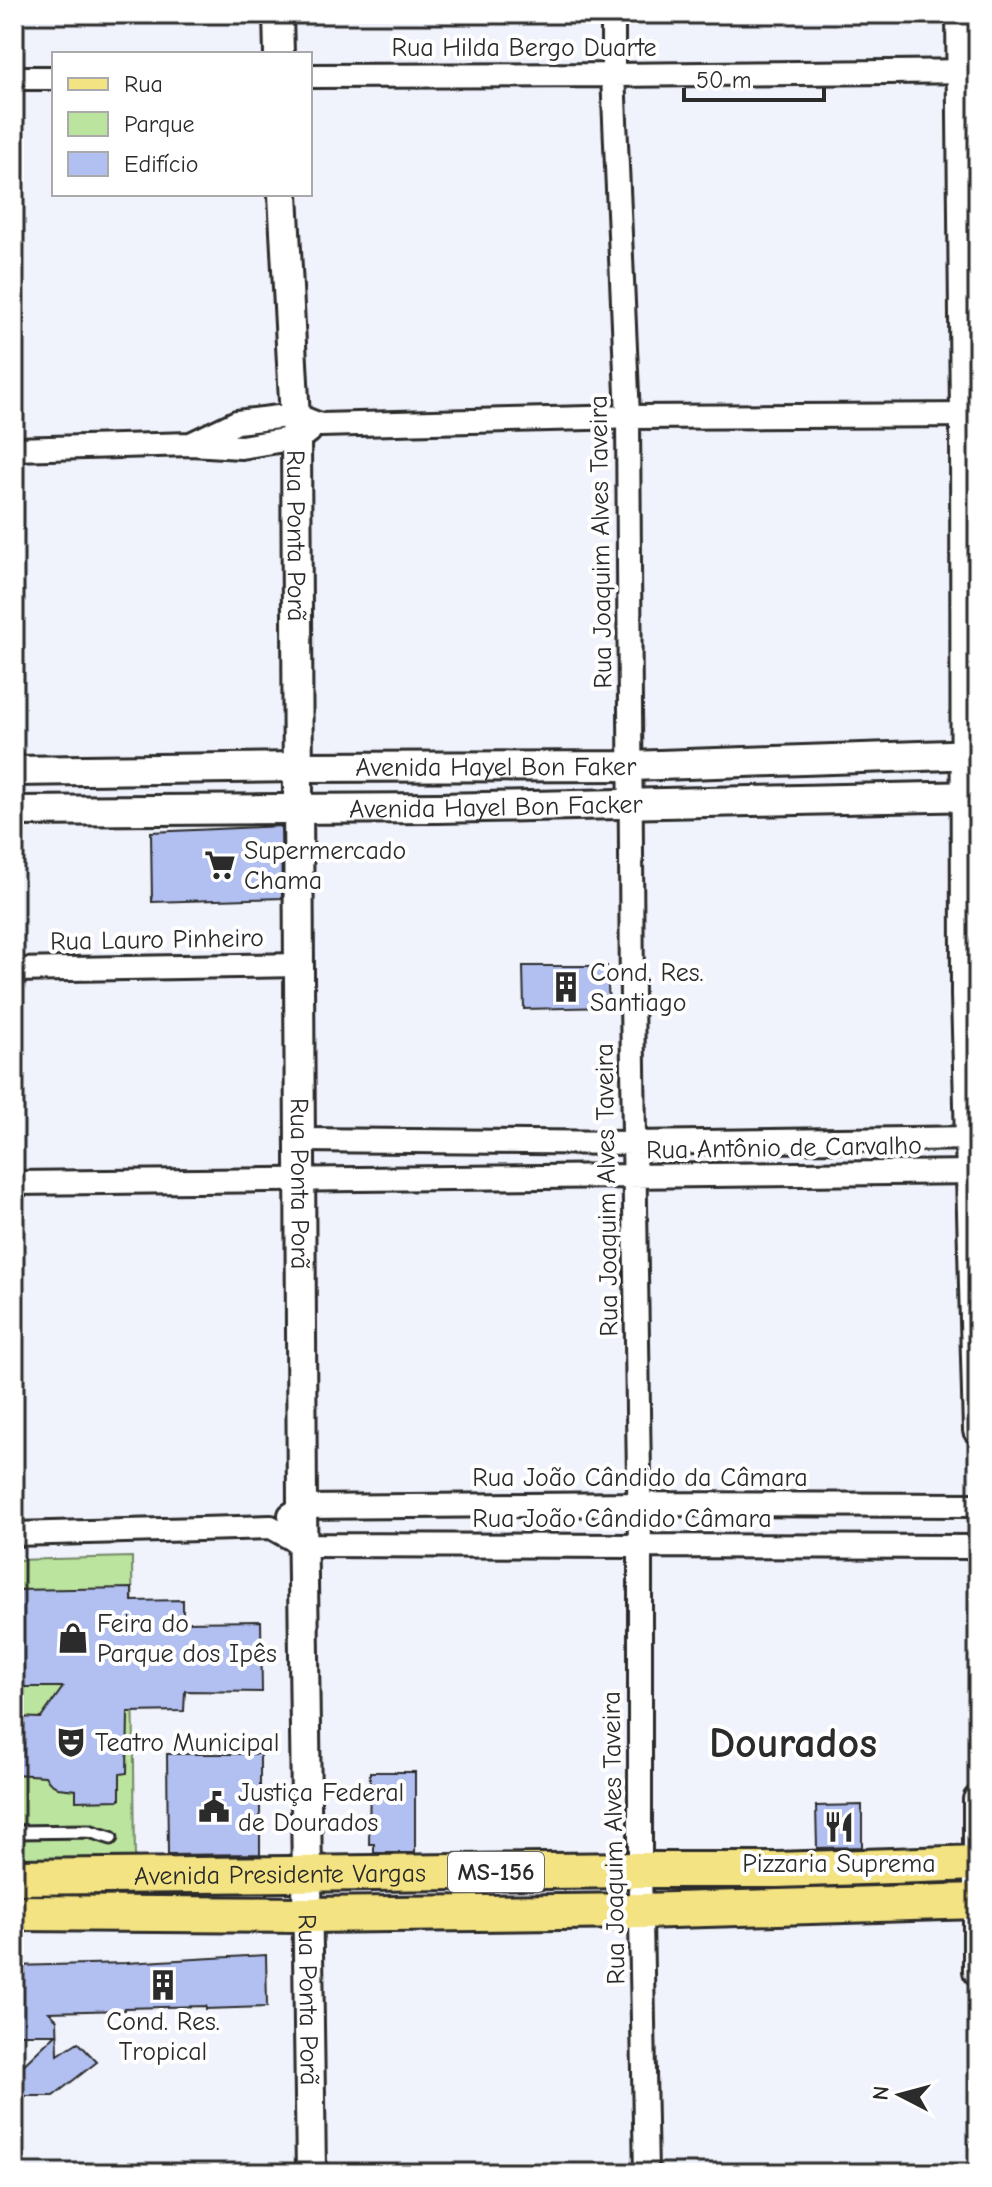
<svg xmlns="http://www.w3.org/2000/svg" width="992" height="2187" viewBox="0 0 992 2187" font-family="'Comic Neue',sans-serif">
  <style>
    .green { fill: #bbe49f; stroke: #738865; stroke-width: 2 }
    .building { fill: #b2c0f1; stroke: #2b2b2b; stroke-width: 2 }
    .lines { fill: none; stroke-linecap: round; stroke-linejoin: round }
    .service-casing { stroke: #2b2b2b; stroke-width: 17 }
    .minor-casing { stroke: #2b2b2b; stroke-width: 28 }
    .tertiary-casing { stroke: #2b2b2b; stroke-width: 34 }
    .primary-casing { stroke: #2b2b2b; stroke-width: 40 }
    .service { stroke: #fff; stroke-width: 11 }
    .minor { stroke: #fff; stroke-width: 22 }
    .tertiary { stroke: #fff; stroke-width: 28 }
    .primary { stroke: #f4e382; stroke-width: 34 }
    .labels { text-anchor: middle; stroke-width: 8; stroke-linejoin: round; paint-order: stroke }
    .shield { fill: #fff; stroke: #6b6b6b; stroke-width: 2 }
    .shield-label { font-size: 24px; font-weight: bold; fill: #2b2b2b }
    .street-label { font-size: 26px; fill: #2b2b2b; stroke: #fff }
    .poi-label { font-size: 26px; fill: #2b2b2b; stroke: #fff; text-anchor: start }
    .town-label { font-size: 42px; font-weight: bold; fill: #2b2b2b; stroke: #fff }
  </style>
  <rect width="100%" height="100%" fill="#f0f2fc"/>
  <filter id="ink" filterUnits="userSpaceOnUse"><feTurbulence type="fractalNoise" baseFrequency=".0125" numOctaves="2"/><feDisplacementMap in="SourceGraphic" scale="16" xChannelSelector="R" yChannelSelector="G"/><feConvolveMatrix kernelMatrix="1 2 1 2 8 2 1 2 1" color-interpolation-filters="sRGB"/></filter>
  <g filter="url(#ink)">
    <!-- green -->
    <path class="green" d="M132 1557 135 1865 14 1867V1560Z"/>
    <!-- building -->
    <path class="building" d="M281 826 282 898 152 902 151 832Z
      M523 966H607L609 1007 524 1009Z
      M132 1588V1601L183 1600V1622L261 1621 262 1692 185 1691 184 1711 128 1712 127 1773 120 1774V1800L76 1801V1790L58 1788 49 1782 45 1776 14 1774V1717L41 1718 63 1687H14V1590Z
      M167 1754H260V1854L168 1855Z
      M370 1772H415V1853H374V1844H369Z
      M862 1805V1847L817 1848 816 1806Z
      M266 1955 267 2007 206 2009V2006L124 2008V2010L49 2012 57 2020 58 2055 78 2042 97 2062 53 2096H24L14 2084V2074L56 2034H14V1966L126 1963Z"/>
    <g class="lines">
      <defs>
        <path id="service" d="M14 1832 89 1831 111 1838"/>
        <path id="minor" d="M613 14V75L628 417 632 998 640 1547V1870L646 2173
          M310 76 613 75 978 71
          M14 78H54
          M191 444 237 422 295 415 320 425 628 417 978 415
          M14 449 191 444 241 447 296 438 309 432
          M14 970 300 965
          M301 1140 634 1143 978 1138
          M14 1183 978 1172
          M290 1515 302 1507 639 1504 978 1505
          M14 1534 271 1527 303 1545 978 1547"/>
        <g id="tertiary">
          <path d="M278 14 279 54"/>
          <path d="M961 14 965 415 966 995 978 1430"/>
          <path id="s1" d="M283 194 296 438 302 1507 311 2173"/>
          <path id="s2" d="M14 771 298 767 631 766 978 754"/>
          <path id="s3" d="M14 811 438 808 978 796"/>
          <path d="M978 1800V1971"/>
        </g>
        <g id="primary">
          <path id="s4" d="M14 1877 640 1870H777L978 1863"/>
          <path d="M14 1913 307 1915 641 1911 978 1901"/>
        </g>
      </defs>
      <!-- service casing -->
      <use href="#service" class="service-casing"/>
      <!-- minor casing -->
      <use href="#minor" class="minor-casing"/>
      <!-- tertiary casing -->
      <use href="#tertiary" class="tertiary-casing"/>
      <!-- primary casing -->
      <use href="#primary" class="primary-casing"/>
      <!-- service -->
      <use href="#service" class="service"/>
      <!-- minor -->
      <use href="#minor" class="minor"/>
      <!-- tertiary -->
      <use href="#tertiary" class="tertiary"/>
      <!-- primary -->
      <use href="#primary" class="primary"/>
    </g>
  </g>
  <!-- icons -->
  <defs>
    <symbol id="supermarket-bare" viewBox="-9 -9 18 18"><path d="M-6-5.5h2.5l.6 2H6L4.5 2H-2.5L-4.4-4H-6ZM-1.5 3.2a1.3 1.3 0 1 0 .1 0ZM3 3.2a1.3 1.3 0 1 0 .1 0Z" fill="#2b2b2b" stroke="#fff" stroke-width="2.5" paint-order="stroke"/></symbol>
    <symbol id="building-bare" viewBox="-9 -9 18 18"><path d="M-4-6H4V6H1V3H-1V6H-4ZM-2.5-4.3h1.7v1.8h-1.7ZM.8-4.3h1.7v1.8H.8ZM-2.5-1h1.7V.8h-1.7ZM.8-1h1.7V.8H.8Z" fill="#2b2b2b" stroke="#fff" stroke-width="2.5" paint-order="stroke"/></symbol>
    <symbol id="shop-bare" viewBox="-9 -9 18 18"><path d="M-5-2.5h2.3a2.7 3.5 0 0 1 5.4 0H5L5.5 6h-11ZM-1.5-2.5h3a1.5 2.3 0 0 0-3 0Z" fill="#2b2b2b" stroke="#fff" stroke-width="2.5" paint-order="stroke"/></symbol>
    <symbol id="theatre-bare" viewBox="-9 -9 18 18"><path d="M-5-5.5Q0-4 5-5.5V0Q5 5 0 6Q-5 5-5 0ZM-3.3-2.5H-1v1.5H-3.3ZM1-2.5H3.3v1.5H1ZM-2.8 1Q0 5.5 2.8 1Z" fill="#2b2b2b" stroke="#fff" stroke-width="2.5" paint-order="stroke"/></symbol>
    <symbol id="civic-bare" viewBox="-9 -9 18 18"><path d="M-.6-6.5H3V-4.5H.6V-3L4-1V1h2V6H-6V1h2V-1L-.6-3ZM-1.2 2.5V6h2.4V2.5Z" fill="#2b2b2b" stroke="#fff" stroke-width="2.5" paint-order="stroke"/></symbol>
    <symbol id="restaurant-bare" viewBox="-9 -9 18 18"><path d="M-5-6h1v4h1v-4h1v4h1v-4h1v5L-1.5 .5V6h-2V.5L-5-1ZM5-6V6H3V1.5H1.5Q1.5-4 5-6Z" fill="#2b2b2b" stroke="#fff" stroke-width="2.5" paint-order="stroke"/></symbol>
  </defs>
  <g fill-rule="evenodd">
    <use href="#supermarket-bare" x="198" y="843" width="44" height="44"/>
    <use href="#building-bare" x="544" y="965" width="44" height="44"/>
    <use href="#shop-bare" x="51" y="1616" width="44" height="44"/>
    <use href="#theatre-bare" x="49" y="1720" width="44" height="44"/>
    <use href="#civic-bare" x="192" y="1785" width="44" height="44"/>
    <use href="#restaurant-bare" x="817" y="1805" width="44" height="44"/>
    <use href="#building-bare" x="141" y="1963" width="44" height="44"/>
  </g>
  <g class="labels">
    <!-- shield labels -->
    <rect class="shield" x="448" y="1852" width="96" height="40" rx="6"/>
    <g class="shield-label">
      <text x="496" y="1880">MS-156</text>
    </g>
    <!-- street labels -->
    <g class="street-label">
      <text x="524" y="56">Rua Hilda Bergo Duarte</text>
      <text dy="9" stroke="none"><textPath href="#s1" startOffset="342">Rua Ponta Porã</textPath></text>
      <text transform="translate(600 542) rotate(-91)" y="9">Rua Joaquim Alves Taveira</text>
      <text dy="9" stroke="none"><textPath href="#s2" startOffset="482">Avenida Hayel Bon Faker</textPath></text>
      <text dy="9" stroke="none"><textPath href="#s3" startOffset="482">Avenida Hayel Bon Facker</textPath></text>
      <text transform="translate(157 939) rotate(-1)" y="9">Rua Lauro Pinheiro</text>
      <text transform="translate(784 1147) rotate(-1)" y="9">Rua Antônio de Carvalho</text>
      <text dy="9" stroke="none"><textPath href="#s1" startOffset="990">Rua Ponta Porã</textPath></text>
      <text transform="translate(606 1190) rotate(-91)" y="9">Rua Joaquim Alves Taveira</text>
      <text x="640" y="1486">Rua João Cândido da Câmara</text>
      <text x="622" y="1527">Rua João Cândido Câmara</text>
      <text transform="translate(613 1838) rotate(-91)" y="9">Rua Joaquim Alves Taveira</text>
      <text dy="9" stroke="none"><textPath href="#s4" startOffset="266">Avenida Presidente Vargas</textPath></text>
      <text dy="9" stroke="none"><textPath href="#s1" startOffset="1806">Rua Ponta Porã</textPath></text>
    </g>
    <!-- poi labels -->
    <g class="poi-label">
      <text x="244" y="859">Supermercado<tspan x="244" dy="30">Chama</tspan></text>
      <text x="590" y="981">Cond. Res.<tspan x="590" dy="30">Santiago</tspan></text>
      <text x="97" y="1632">Feira do<tspan x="97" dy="30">Parque dos Ipês</tspan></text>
      <text x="95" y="1751">Teatro Municipal</text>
      <text x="238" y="1801">Justiça Federal<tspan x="238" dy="30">de Dourados</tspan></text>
      <text x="839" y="1872" text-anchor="middle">Pizzaria Suprema</text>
      <text x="163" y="2030" text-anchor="middle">Cond. Res.<tspan x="163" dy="30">Tropical</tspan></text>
    </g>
    <!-- town labels -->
    <g class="town-label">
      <text x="793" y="1757">Dourados</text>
    </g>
  </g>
  <!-- margin -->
  <rect width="992" height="2187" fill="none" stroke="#fff" stroke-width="48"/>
  <rect x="24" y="24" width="944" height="2139" fill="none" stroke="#2b2b2b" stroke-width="3" filter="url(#ink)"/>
  <!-- legend -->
  <rect x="52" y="52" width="260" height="144" fill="#ffffff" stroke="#aaaaaa" stroke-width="2"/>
  <rect x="68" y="78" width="40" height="12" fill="#f4e382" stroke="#aaaaaa" stroke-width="2"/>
  <text x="124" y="92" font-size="24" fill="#2b2b2b">Rua</text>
  <rect x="68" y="112" width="40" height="24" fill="#bbe49f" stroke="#aaaaaa" stroke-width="2"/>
  <text x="124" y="132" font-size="24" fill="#2b2b2b">Parque</text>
  <rect x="68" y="152" width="40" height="24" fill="#b2c0f1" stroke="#aaaaaa" stroke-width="2"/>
  <text x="124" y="172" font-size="24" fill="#2b2b2b">Edifício</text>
  <!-- north arrow -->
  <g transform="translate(900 2095) rotate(276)" stroke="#ffffff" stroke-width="6" paint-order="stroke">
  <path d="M0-6L14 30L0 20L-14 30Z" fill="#2b2b2b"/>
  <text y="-12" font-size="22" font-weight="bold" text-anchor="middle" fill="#2b2b2b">N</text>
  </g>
  <!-- scale -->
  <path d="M684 88v12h140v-12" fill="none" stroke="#2b2b2b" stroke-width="4"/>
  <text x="696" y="88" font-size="24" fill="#2b2b2b" stroke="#ffffff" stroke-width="6" paint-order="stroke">50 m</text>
</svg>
